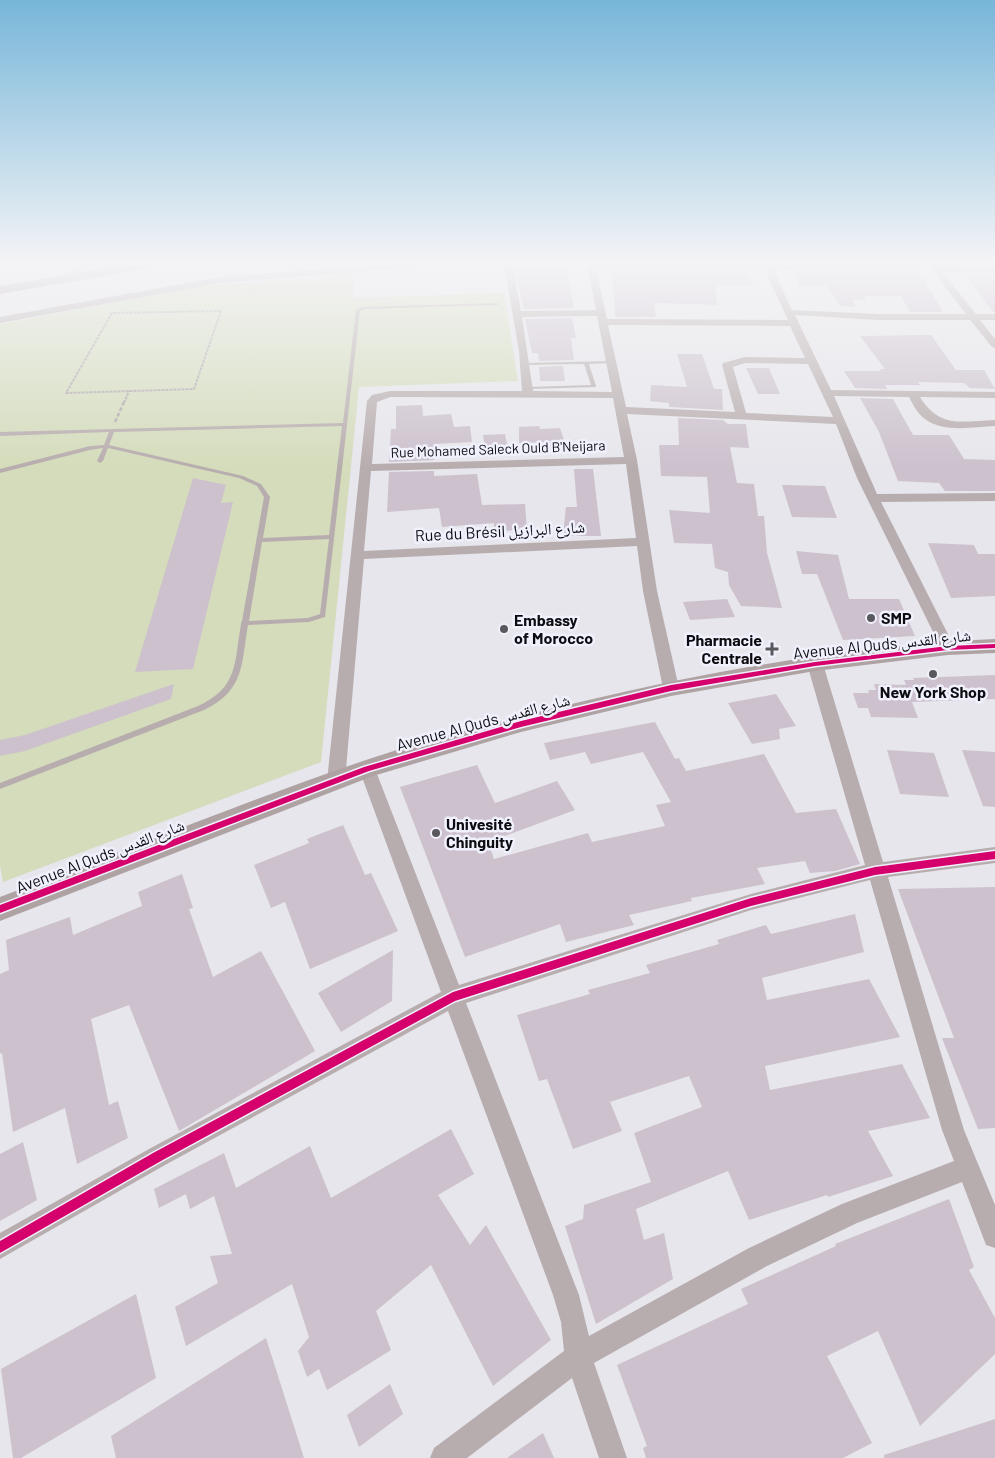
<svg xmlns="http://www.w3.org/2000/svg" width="995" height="1458" viewBox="0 0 995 1458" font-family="Barlow,'Noto Naskh Arabic',sans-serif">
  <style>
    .green { fill: #d4dcbb }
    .building { fill: #ccc1cd }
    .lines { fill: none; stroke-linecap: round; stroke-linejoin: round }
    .path-far1 { stroke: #afa9ab; stroke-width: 2; stroke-dasharray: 3 1; stroke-linecap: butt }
    .path { stroke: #afa9ab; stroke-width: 2.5; stroke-dasharray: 4 2; stroke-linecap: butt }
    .lane { fill: #b8adae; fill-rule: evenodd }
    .street { fill: #b8adae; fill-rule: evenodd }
    .secondary { fill: #afa2a3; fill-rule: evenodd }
    .cycleway-casing { stroke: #f0f1fc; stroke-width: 3 }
    .cycleway { fill: #d6006c; fill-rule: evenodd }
    .poi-dot { fill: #58585d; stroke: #f0f1fc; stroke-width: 2 }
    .labels { text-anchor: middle; stroke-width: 5; stroke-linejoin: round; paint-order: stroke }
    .far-street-label { font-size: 14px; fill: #0c0c10; stroke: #f0f1fc }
    .street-label { font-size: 16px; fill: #0c0c10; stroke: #f0f1fc }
    .poi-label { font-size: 16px; font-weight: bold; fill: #0c0c10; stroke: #f0f1fc; text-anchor: start }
  </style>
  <rect width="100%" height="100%" fill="#e6e6ec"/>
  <!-- green -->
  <path class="green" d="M354 274 353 298 504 293 518 381 359 387 321 762 3 882 0 866V324L202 286Z"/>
  <!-- building -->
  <path class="building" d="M514 264H565L574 308 524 309Z
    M612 271H748L754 285H716L717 305 654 303 656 317H615Z
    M793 271H918L943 312H910L901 296H864L866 300H852L856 307 840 306 827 286H799Z
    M965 274 995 275V312H993Z
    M572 318 576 338H571L574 360 539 361 538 353H532L525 319Z
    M931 335 956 370H984L995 389 970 388 964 383 918 382 920 385H885L887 389 855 388 844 371H881L880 369H885L860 336Z
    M677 354H702L714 389H722L723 410 669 407V403L650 401 651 385 687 387Z
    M563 366 565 381H540L539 367Z
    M746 368H769L780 394H758Z
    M860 398 893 399 913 435H949L964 459 995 460V491H945L939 483 898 481 879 432Z
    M422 405 423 416 451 414 454 427 470 426 472 442 434 444V460L389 462 391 429H396V406Z
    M678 418 723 420 728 424H746L749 448 730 447 737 483 754 484 758 516H764L767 553 782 608 741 606 729 585 728 572 715 568 712 544 674 543 669 510 710 513 707 477 661 476 659 445H679Z
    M539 426 540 429 560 428 567 449 550 450 548 442 519 443V427Z
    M505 434 508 449 485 450 483 435Z
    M574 469H593L601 536H563L566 507H577Z
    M434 471V476L477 474 482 505 525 504 527 530 494 531V523L442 527 439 508 387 512 389 472Z
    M193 478 226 485 221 503 233 502 193 669 135 672Z
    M782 485 825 486 837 518 792 517Z
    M928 543 974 545 978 554H995V596L951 598Z
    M796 551 838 555 849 599H899L915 636 843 640 817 574H802Z
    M727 599 735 617 690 620 683 602Z
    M995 675V699L912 702 918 718 871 717 868 708H858L853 693H869L868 690H876L874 684 906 685 904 680H914L913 678Z
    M174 684 171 699 25 751 0 756V740L25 735Z
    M776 694 796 726 779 729 780 739 752 744 728 703Z
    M655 722 675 759 679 758 686 771 764 754 796 813 836 809 860 864 835 871 810 873 805 861 757 868 765 884 691 898 692 901 629 915 634 925 566 942 560 924 465 957 400 787 477 765 495 803 557 781 575 810 488 842 494 859 588 833 592 842 665 826 656 805 671 802 643 752 591 764 585 752 550 760 544 743Z
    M887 750 934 753 949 797 900 794Z
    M962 750 995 752V807L983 806Z
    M343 825 365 875 371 873 398 931 310 969 285 902 271 908 254 865 309 843 307 839Z
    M182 874 193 908 189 909 213 977 261 951 315 1051 179 1131 129 1005 91 1019 109 1105 118 1101 128 1138 77 1164 65 1108 13 1132 2 1053 0 1054V974L9 970 6 940 70 917 73 935 142 906 138 892Z
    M995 887V1128L978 1129 942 1038H954L898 889Z
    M855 914 864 952 762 978 767 1000 869 979 900 1037 765 1066 770 1090 902 1064 930 1118 868 1131 893 1176 828 1197 827 1195 749 1220 728 1171 636 1209 644 1240 664 1233 673 1279 596 1324 565 1226 583 1219 584 1205 651 1182 634 1133 702 1107 689 1076 610 1102 622 1131 573 1149 547 1079 539 1081 517 1015 590 994 588 990 650 973 646 965 719 944 717 940 766 925 771 934Z
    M393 950 392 1001 341 1032 318 993Z
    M451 1129 474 1174 438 1195 470 1245 486 1225 551 1340 493 1386 431 1265 376 1311 391 1350 327 1390 319 1369 307 1377 298 1351 309 1337 292 1284 186 1346 175 1307 218 1283 210 1256 232 1254 214 1196 190 1209 186 1194 159 1208 154 1189 224 1153 236 1188 310 1146 331 1198Z
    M23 1142 37 1200 0 1221V1154Z
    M949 1199 974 1267 969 1270 995 1318V1354L920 1426 878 1331 827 1356 872 1443 843 1458H646L643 1448 647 1446 617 1365 748 1304 741 1289 836 1246 835 1244Z
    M136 1294 156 1378 21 1458H13L1 1369Z
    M266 1338 304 1458H116L111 1436Z
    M390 1384 403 1414 359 1447 347 1415Z
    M995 1419V1458H884V1455Z
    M543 1433 554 1458H507Z"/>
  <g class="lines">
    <!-- path-far1 -->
    <path class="path-far1" d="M221 311 194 389 66 393 112 313Z
      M124 403 129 391"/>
    <!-- path -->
    <path class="path" d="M115 422 124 402"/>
    <!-- lane -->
    <path class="lane" d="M83 264H87L67 279H65V277Z
      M497 303 499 304 498 305 364 309 360 311 325 617 309 622 248 625C241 665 245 690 204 710L0 789V783L198 706C239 687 234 663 241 624V623L242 621 264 497 257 486 239 478 108 448 103 461 100 463 97 461 103 448 90 450 0 473V469L90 446 104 445 109 432 0 436V432L343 423 356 309 363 307ZM342 426 329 535 263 538 270 497 261 484 243 476 109 445 114 432ZM329 539 320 614 308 618 249 621 262 542Z
      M611 361H613V363L589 364 596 386V387L527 389 525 388 527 387 591 385 584 364 525 365H523V363Z"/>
    <!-- street -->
    <path class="street" d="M387 264H421L417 267 220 283 0 323V317L220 277Z
      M504 264H512L521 311 596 310 587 264H864L837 270 773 269 792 310 877 314H966L927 264H935L937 266 995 267V273L942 272 976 314H995V320H980L995 339V348L992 347 970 320H877L795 315 831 390 995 392V398L920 397C940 429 961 421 995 420V426C974 427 943 433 925 419 918 414 913 405 909 397L834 396 877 494 995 493V501L881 502 955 648 953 652H943L941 648 857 478 836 424 627 414 637 460 657 591 679 688 677 692H665L663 688 643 591 637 546 364 559 345 781 342 786 336 788 330 786 327 781 367 401 372 395 390 391H522L519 351ZM596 269H764L788 320 607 319ZM597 316 612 392 533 391 522 317ZM608 325 790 326 805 358 745 357 723 363 722 365 735 412 626 407ZM745 363 808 364 833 417 746 413 733 367ZM390 397 613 398 624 457 372 464 377 402ZM626 464 636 538 364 551 371 471Z
      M815 659 820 660 823 664 883 862 995 847V863L888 877 964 1130 995 1205V1248L986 1245 962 1182 857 1223 767 1266 594 1363 627 1458H599L572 1378 467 1458H430L434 1448 564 1351 561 1322 553 1295 448 1011 165 1165 0 1259V1233L149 1149 441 992 359 769 361 764 367 762 373 764 375 769 459 985 751 894 865 865 807 664 810 660ZM870 880 942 1130 954 1161 842 1204 749 1248 589 1336 579 1295 466 1003 751 910Z"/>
    <!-- secondary -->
    <path class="secondary" d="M130 264H156L150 268 0 294V286Z
      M995 639V653L948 655 815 671 671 696 521 732 373 776 0 921V897C120 852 239 804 360 762 431 738 506 719 580 702 716 670 855 645 995 639Z"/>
    <defs>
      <path id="cycleway" d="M995 644V648L948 650 815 666 671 691 521 727 369 771 0 913V905L364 767 521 721 671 685 815 662 948 646Z
        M995 851V859L875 875 751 906 455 1001 161 1161 0 1253V1241L153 1153 453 992 751 898 875 867Z"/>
    </defs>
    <!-- cycleway casing -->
    <use href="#cycleway" class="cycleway-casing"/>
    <!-- cycleway -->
    <use href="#cycleway" class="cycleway"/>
  </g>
  <!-- sky -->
  <linearGradient id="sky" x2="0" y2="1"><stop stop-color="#77b6d9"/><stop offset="0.56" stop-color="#f4f4f6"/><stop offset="1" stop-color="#f4f4f6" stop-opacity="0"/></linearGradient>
  <rect width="995" height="468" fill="url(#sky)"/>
  <!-- markers -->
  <g class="poi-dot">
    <circle cx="871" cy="618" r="5"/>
    <circle cx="504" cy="629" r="5"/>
    <path d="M769.5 641.5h5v5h5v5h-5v5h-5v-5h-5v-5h5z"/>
    <circle cx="933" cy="674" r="5"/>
    <circle cx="436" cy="833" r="5"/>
  </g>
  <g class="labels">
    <!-- far-street labels -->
    <g class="far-street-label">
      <text transform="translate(498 449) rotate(-2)" y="5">Rue Mohamed Saleck Ould B'Neijara</text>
    </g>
    <!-- street labels -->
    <g class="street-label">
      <text transform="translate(500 531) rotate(-3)" y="6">Rue du Brésil شارع البرازيل</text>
      <text transform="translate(882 644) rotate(-6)" y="6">Avenue Al Quds شارع القدس</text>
      <text transform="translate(483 722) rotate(-15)" y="6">Avenue Al Quds شارع القدس</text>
      <text transform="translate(100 856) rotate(-21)" y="6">Avenue Al Quds شارع القدس</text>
    </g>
    <!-- poi labels -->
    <g class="poi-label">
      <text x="881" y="624">SMP</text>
      <text x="514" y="626">Embassy<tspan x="514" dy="18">of Morocco</tspan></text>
      <text x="762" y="646" text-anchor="end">Pharmacie<tspan x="762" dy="18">Centrale</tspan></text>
      <text x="933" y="698" text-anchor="middle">New York Shop</text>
      <text x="446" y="830">Univesité<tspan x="446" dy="18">Chinguity</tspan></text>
    </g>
  </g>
</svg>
